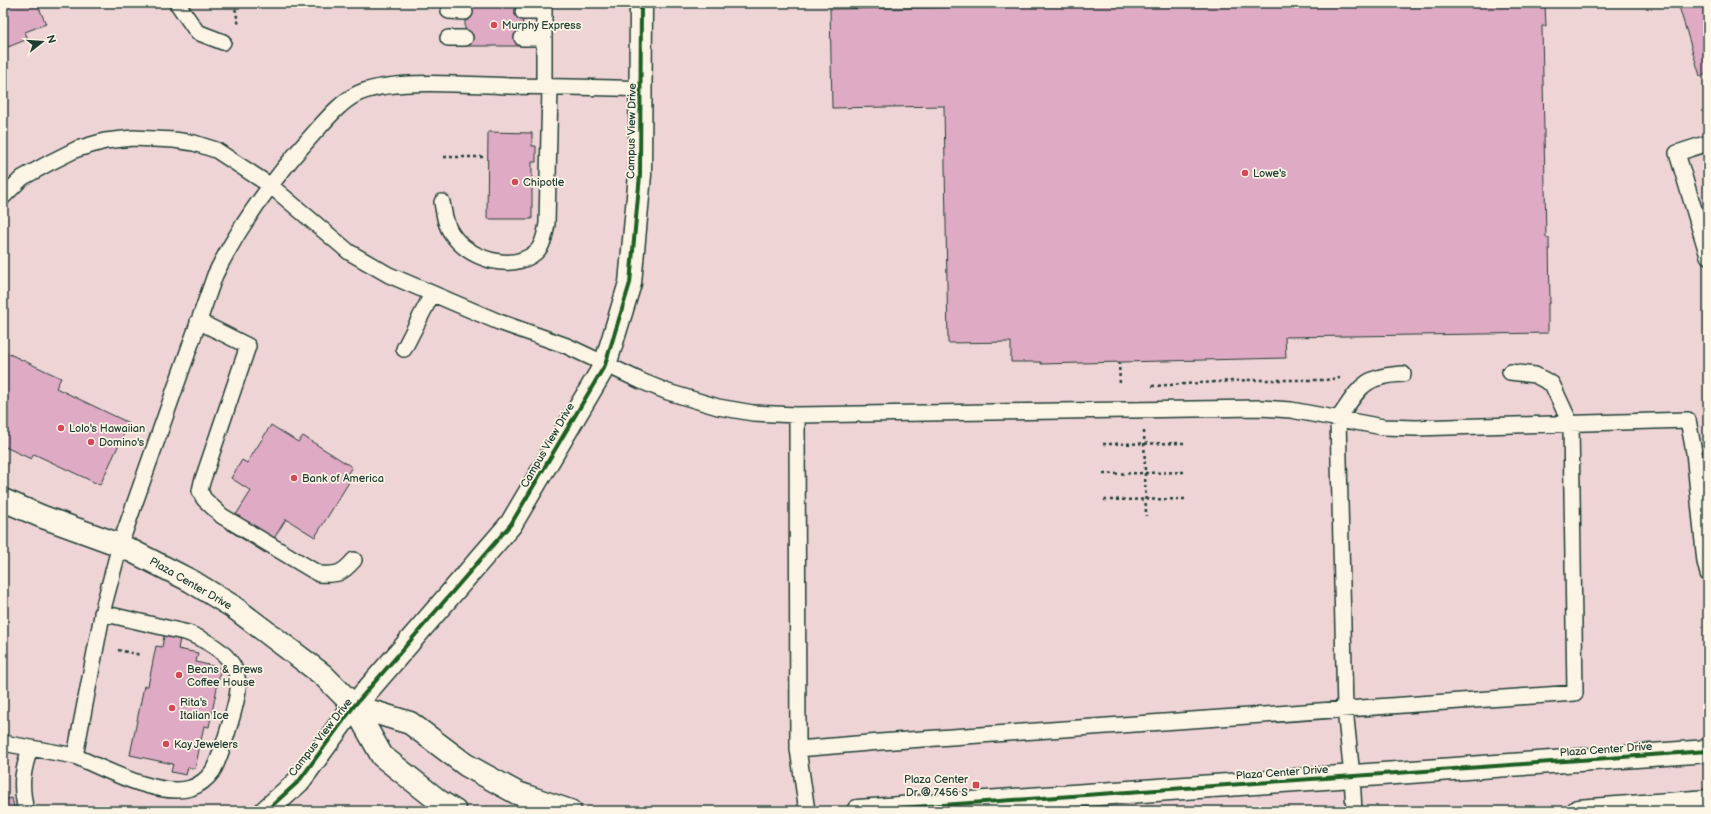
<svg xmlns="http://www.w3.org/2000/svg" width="1711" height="814" viewBox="0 0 1711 814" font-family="'Balsamiq Sans',sans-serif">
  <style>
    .built { fill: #efd4d6 }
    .building { fill: #dfaac3; stroke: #1f3d34 }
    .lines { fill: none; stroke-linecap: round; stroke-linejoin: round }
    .lane-casing { stroke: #1f3d34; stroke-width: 18 }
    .street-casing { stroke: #1f3d34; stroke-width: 25 }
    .secondary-casing { stroke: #1f3d34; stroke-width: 25 }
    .path { stroke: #1f3d34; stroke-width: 2.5; stroke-dasharray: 3 3; stroke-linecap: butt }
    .lane { stroke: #fcf5e5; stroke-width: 15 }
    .street { stroke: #fcf5e5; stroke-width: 22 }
    .secondary { stroke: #fcf5e5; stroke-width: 22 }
    .cycleway-casing { stroke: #fcf5e5; stroke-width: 6 }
    .cycleway { stroke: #1b5e20; stroke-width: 4 }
    .poi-dot { fill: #d1495b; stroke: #fcf5e5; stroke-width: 1.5 }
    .labels { text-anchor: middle; stroke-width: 3.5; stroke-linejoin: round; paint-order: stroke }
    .poi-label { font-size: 11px; fill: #1f3d34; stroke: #fcf5e5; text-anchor: start }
    .street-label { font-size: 11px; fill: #1f3d34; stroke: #fcf5e5 }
  </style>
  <rect width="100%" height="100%" fill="#f6e6de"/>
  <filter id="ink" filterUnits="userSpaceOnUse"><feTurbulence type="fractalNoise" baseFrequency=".025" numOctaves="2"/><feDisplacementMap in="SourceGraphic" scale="8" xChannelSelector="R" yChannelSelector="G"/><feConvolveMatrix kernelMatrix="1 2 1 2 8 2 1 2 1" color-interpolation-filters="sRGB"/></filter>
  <g filter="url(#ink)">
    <!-- built -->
    <path class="built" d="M3 3H1708V811H3Z"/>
    <!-- building -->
    <path class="building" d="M3 3H37L46 24 25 32 28 39 3 49Z
      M465 3H523L522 46H465Z
      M992 3H1545L1546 26H1542L1546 238H1549L1550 303H1548V333L1285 337 1286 358 1041 364V362H1011V342L948 343 944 106 832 108 830 9 992 7Z
      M1678 3H1708V74L1700 76Z
      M488 132 532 133V146H536V162H532V219H487Z
      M3 351 61 378 56 388 129 423 100 485 34 454 31 459 3 446Z
      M271 425 298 442 303 436 352 467 346 476 351 479 315 537 286 519 265 553 227 529 251 491 231 478 242 460 247 463Z
      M164 636 180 639 178 649 198 653 196 662 221 668 209 727 204 726 195 769 188 767 186 775 171 772 173 764 130 755 144 686H148L156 646 162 647Z
      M12 798 15 811H3V800Z"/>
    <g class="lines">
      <defs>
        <path id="lane" d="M177 3 197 32 223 42
          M449 11 465 12
          M523 12H544
          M448 38H465
          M522 38H544
          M544 87V3
          M1708 143 1677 153 1708 256
          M3 197 22 178 49 163 77 149 105 141 133 138 174 140 194 143 216 150 271 186 349 252 389 275 499 322 567 346 641 381 668 392 718 407 753 413 797 415 1260 408 1291 410 1383 427 1416 428 1688 420 1694 452 1705 562 1708 574
          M442 202C444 213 445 225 452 234 468 259 512 273 536 252 544 245 545 233 547 224L550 87
          M198 321 248 346 202 482 200 491 204 499 222 516 319 574C337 575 342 574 354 560
          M404 349 432 294
          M797 415 798 749 807 811
          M3 743 75 756 104 605 120 545 215 275C240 224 276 175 315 132 327 119 339 104 355 95 387 77 472 85 510 86 554 87 597 87 640 89
          M798 749 880 742 1575 693 1571 425 1552 384 1535 375 1510 372
          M75 756C104 769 160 798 191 788 199 785 207 779 212 772 220 760 238 701 238 688 238 682 237 675 235 670 228 652 205 640 188 633L102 613
          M26 811C20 784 22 774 30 748
          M1354 811 1352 776 1345 709 1338 419C1360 388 1362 376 1403 374"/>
        <path id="street" d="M3 500 43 517 120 545 191 581 232 606 323 675 354 706"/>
        <path id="secondary" d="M354 706 410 723 466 765 517 793 570 811
          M354 706 382 756 439 801 455 811
          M266 811 299 781 354 706 511 524 605 365 630 283 640 175 641 3
          M858 811 1708 751
          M1578 811 1708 801"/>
      </defs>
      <!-- lane casing -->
      <use href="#lane" class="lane-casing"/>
      <!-- street casing -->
      <use href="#street" class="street-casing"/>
      <!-- secondary casing -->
      <use href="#secondary" class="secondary-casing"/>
      <!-- path -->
      <path class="path" d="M234 3 239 26
        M444 157H484
        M1119 362 1120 386
        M1152 386 1249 380H1325L1340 378
        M1144 431 1146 516
        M1103 444 1186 443
        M1103 474 1186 472
        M1104 500 1187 499
        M118 650 141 655"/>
      <!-- lane -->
      <use href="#lane" class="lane"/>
      <!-- street -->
      <use href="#street" class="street"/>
      <!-- secondary -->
      <use href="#secondary" class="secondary"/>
      <defs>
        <path id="cycleway" d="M266 811 299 781 354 706 511 524 605 365 630 283 640 175 641 3
          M858 811 1708 751"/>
      </defs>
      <!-- cycleway casing -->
      <use href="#cycleway" class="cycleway-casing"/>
      <!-- cycleway -->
      <use href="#cycleway" class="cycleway"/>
    </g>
  </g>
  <!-- markers -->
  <g class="poi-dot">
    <circle cx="494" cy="25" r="4"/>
    <circle cx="1245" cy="173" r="4"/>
    <circle cx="515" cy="182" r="4"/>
    <circle cx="61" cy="428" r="4"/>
    <circle cx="91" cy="442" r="4"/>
    <circle cx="294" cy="478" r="4"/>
    <circle cx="179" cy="675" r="4"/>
    <circle cx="172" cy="708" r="4"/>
    <circle cx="166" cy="744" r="4"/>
    <rect x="972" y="781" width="8" height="8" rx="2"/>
  </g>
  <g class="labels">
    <!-- poi labels -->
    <g class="poi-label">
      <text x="502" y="29">Murphy Express</text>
      <text x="1253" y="177">Lowe's</text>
      <text x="523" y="186">Chipotle</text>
      <text x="69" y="432">Lolo's Hawaiian</text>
      <text x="99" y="446">Domino's</text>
      <text x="302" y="482">Bank of America</text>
      <text x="187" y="673">Beans &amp; Brews<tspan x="187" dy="13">Coffee House</tspan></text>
      <text x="180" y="706">Rita's<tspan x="180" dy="13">Italian Ice</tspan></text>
      <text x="174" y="748">Kay Jewelers</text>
      <text x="968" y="783" text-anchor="end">Plaza Center<tspan x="968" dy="13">Dr @ 7456 S</tspan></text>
    </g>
    <!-- street labels -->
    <g class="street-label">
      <text transform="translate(631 131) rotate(-89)" y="4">Campus View Drive</text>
      <text transform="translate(547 445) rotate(-60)" y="4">Campus View Drive</text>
      <text transform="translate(191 583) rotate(30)" y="4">Plaza Center Drive</text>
      <text transform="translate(320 737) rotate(-52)" y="4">Campus View Drive</text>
      <text transform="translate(1606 749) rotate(-4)" y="4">Plaza Center Drive</text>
      <text transform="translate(1282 772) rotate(-4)" y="4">Plaza Center Drive</text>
    </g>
  </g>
  <!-- margin -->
  <rect width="1711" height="814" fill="none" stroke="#fcf5e5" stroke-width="16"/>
  <rect x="8" y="8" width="1695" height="798" fill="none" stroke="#1f3d34" stroke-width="1.5" filter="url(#ink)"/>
  <!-- north arrow -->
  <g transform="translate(42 42) rotate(73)" stroke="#fcf5e5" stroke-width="3" paint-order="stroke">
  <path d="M0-3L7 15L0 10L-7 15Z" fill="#1f3d34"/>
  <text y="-6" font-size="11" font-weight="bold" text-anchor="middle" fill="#1f3d34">N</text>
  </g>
</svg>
